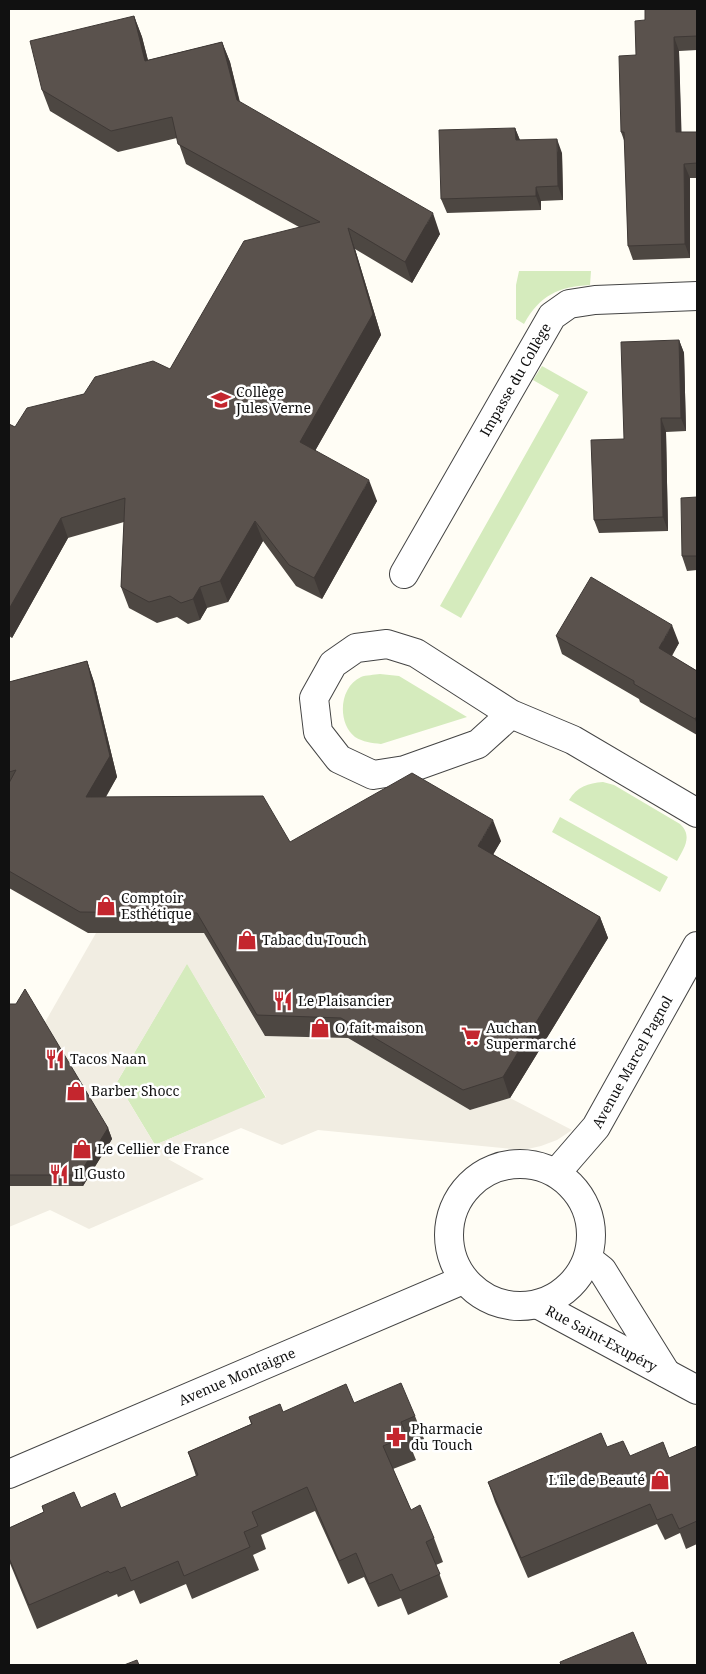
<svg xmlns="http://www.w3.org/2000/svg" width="706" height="1674" viewBox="0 0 706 1674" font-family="'Noto Serif',serif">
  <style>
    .green { fill: #d5ebbd }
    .plaza { fill: #f1ede2; fill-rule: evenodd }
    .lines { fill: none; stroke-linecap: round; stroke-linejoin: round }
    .minor-casing { stroke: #444; stroke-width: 30 }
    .minor { stroke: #fff; stroke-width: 28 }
    .wall { fill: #4d4742 }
    .shaded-wall { fill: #3f3936 }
    .building { fill: #5a524d; stroke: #3f3936 }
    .labels { text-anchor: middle; stroke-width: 5; stroke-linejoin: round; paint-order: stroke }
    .street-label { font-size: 14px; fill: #111; stroke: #fff }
    .poi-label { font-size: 14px; fill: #111; stroke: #fff; text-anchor: start }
  </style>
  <rect width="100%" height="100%" fill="#fffdf5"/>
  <!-- green -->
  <path class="green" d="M519 271H591L590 285C558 287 540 295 524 324L516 319V285Z
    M542 366 588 392 461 618 440 606 559 395 533 380Z
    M380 674 399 676 467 717 381 744C372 743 363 742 355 737 337 723 339 687 361 677 366 675 374 675 380 674Z
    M603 782 614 785 680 824C693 836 684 848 677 861L569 800C577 787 588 783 603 782Z
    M560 817 668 877 660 892 552 832Z
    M187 963 266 1098 155 1145 117 1082Z"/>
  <!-- plaza -->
  <path class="plaza" d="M96 933H204L264 1035 346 1037 470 1110 510 1098 572 1130 557 1140 541 1146 523 1150 318 1130 282 1145 241 1128 168 1159 204 1179 89 1229 50 1210 9 1227V1186H83L44 1024ZM187 964 266 1097 155 1145 117 1082Z"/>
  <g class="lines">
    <defs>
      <g id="minor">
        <path id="s1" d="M404 574 552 316 569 304 595 300 697 296"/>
        <path d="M511 714 478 744 405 770 373 775 339 759 318 732 314 698 333 664 356 648 387 644 416 653 511 714 573 740 697 813"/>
        <circle cx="520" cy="1235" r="71"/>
        <path id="s2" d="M557 1172 596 1127 697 946"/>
        <path d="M588 1259 602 1270 666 1373"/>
        <path id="s3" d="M539 1305 697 1390"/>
        <path id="s4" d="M9 1474 463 1280"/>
      </g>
    </defs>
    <!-- minor casing -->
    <use href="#minor" class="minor-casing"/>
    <!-- minor -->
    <use href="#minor" class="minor"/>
  </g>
  <!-- wall -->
  <path class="wall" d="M697 9V50L679 51 681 132H697V178H690V258L633 260 628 246 625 143 621 132 636 55 645 20Z
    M134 16 142 37 148 60 222 42 230 62 240 102 440 234 412 283 355 249 381 335 315 451 377 501 322 599 296 586 263 541 228 602 207 608 200 620 188 624 177 617 157 623 129 608 121 587 124 522 68 538 12 638 9 636V424L15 427 84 394 170 369 299 227 186 164 177 138 118 152 50 111 42 90Z
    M515 128 520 140 562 153 563 200 541 201V210L447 213 441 199Z
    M679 340 684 353 686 431 666 432 668 531 599 533 594 520 624 439Z
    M697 497V570L687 571 682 556Z
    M556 636 679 643 672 656 697 671V735L640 702 639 699 562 654Z
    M87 661 94 682 117 777 106 797 290 842 501 841 493 854 600 917 608 938 510 1098 470 1110 348 1038 265 1036 204 933H88L9 888V682Z
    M9 1004 108 1128 112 1139 83 1186H9Z
    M354 1403 415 1416 424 1439 410 1445 416 1460 393 1469 411 1510 434 1538 443 1562 436 1565 448 1597 408 1615 401 1598 378 1607 364 1577 348 1584 315 1511 261 1535 266 1549 253 1555 259 1570 192 1599 186 1584 140 1604 134 1590 118 1597 117 1594 37 1629 9 1561V1528L44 1512 42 1506 81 1508H121L196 1476 188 1452 251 1424 249 1417 283 1412Z
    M697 1446V1544L686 1549 680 1533 665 1540 657 1524 528 1578 495 1502 488 1482 630 1456 669 1458Z"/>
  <!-- shaded-wall -->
  <path class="shaded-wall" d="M134 16 142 37 153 81 145 61Z
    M674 37 679 51 682 147 676 132Z
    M222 42 230 62 244 121 237 100Z
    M515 128 521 143 516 140Z
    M557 139 562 153 563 200 558 186Z
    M684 164 690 178V258L685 244Z
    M536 187 541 201V210L536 196Z
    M433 213 440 234 412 283 405 262Z
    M348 228 355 249 381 335 308 463 300 442Z
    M679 340 684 353 686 431 681 418Z
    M661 418 666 432 668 531 663 517Z
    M369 480 377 501 322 599 314 578Z
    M61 518 68 538 12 638 9 629V609Z
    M255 521 263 541 228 602 220 581Z
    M200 587 207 608 200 620 193 599Z
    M672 625 679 643 665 666 659 648Z
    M87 661 94 682 117 777 93 818 86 797Z
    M697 716V725L695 719Z
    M493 820 501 841 486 867 478 846Z
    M600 917 608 938 510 1098 503 1077Z
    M108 1128 112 1139 83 1186 79 1175Z"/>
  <!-- building -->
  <path class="building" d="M645 9H697V36L674 37 676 132H697V163L684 164 685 244 628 246 624 132H621L619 56 636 55 635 21 645 20Z
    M134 16 145 61 222 42 237 100 433 213 405 262 348 228 373 314 300 442 369 480 314 578 289 565 255 521 220 581 200 587 193 599 181 603 170 596 149 602 121 587 125 498 61 518 9 609V424L15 427 27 408 84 394 95 377 153 361 170 369 244 241 320 222 178 144 172 117 111 131 42 90 30 41Z
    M515 128 516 140 557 139 558 186 536 187V196L441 199 439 130Z
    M679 340 681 418H661L663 517 594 520 591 440 624 439 621 342Z
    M697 497V556H682L681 498Z
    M591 577 672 625 659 648 697 671V716L695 719 634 684V681L556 636Z
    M87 661 110 756 86 797 263 796 290 842 412 773 493 820 478 846 600 917 503 1077 463 1090 341 1018 257 1015 197 913 80 912 9 871V783L16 770 9 772V682Z
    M25 989 108 1128 79 1175H9V1004H16Z
    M401 1383 415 1416 401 1422 407 1436 383 1446 411 1510 420 1505 434 1538 426 1542 440 1574 400 1591 392 1574 369 1584 356 1553 339 1561 307 1487 252 1512 258 1526 244 1532 250 1547 184 1576 178 1561 131 1581 125 1567 110 1573 108 1571 29 1605 9 1558V1528L44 1512 42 1506 74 1492 81 1508 115 1493 121 1508 198 1475 188 1452 252 1424 249 1417 280 1404 283 1412 346 1384 354 1403Z
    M601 1433 607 1447 623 1441 630 1456 663 1442 669 1458 697 1446V1521L679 1529 672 1514 657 1520 650 1504 521 1558 488 1482Z
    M633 1632 647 1665H561L560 1662Z
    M137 1660 139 1665H124Z"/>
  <!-- icons -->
  <defs>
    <symbol id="school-bare" viewBox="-9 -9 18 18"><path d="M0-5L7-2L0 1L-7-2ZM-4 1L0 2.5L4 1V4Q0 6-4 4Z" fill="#c4262e" stroke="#fff" stroke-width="2.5" paint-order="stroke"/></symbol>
    <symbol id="shop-bare" viewBox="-9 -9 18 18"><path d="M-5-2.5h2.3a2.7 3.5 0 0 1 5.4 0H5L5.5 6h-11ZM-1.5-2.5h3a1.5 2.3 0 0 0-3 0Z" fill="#c4262e" stroke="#fff" stroke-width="2.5" paint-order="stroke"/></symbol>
    <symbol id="restaurant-bare" viewBox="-9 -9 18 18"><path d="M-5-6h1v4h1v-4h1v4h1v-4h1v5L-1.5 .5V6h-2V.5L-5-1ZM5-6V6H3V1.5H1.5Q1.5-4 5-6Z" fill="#c4262e" stroke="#fff" stroke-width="2.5" paint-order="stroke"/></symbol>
    <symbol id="supermarket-bare" viewBox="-9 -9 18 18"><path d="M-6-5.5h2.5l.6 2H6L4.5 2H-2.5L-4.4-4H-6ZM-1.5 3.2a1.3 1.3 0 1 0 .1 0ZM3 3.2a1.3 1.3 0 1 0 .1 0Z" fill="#c4262e" stroke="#fff" stroke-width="2.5" paint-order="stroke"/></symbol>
    <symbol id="pharmacy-bare" viewBox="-9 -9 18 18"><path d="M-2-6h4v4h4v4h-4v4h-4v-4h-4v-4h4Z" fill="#c4262e" stroke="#fff" stroke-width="2.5" paint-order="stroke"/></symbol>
  </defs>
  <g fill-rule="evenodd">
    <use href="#school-bare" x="207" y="386" width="28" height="28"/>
    <use href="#shop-bare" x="92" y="892" width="28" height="28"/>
    <use href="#shop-bare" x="233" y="926" width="28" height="28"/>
    <use href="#restaurant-bare" x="269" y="987" width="28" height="28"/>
    <use href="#shop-bare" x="306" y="1014" width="28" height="28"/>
    <use href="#supermarket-bare" x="457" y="1022" width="28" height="28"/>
    <use href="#restaurant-bare" x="41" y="1045" width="28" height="28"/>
    <use href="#shop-bare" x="62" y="1077" width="28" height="28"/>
    <use href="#shop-bare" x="68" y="1135" width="28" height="28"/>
    <use href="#restaurant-bare" x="45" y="1160" width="28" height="28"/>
    <use href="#pharmacy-bare" x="382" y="1423" width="28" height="28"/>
    <use href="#shop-bare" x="646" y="1466" width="28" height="28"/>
  </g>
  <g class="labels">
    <!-- street labels -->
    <g class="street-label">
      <text dy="5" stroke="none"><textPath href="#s1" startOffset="224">Impasse du Collège</textPath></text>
      <text dy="5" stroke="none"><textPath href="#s2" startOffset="134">Avenue Marcel Pagnol</textPath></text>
      <text dy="5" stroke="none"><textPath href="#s3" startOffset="71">Rue Saint-Exupéry</textPath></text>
      <text dy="5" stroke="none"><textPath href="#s4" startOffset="248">Avenue Montaigne</textPath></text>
    </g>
    <!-- poi labels -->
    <g class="poi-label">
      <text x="236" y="397">Collège<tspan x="236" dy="16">Jules Verne</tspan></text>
      <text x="121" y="903">Comptoir<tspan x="121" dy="16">Esthétique</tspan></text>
      <text x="262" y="945">Tabac du Touch</text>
      <text x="298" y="1006">Le Plaisancier</text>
      <text x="335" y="1033">O fait maison</text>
      <text x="486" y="1033">Auchan<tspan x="486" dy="16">Supermarché</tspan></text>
      <text x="70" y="1064">Tacos Naan</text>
      <text x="91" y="1096">Barber Shocc</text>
      <text x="97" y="1154">Le Cellier de France</text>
      <text x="74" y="1179">Il Gusto</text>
      <text x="411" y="1434">Pharmacie<tspan x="411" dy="16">du Touch</tspan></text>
      <text x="645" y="1485" text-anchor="end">L'île de Beauté</text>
    </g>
  </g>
  <!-- border -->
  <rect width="706" height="1674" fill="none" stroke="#111111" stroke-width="20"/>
</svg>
